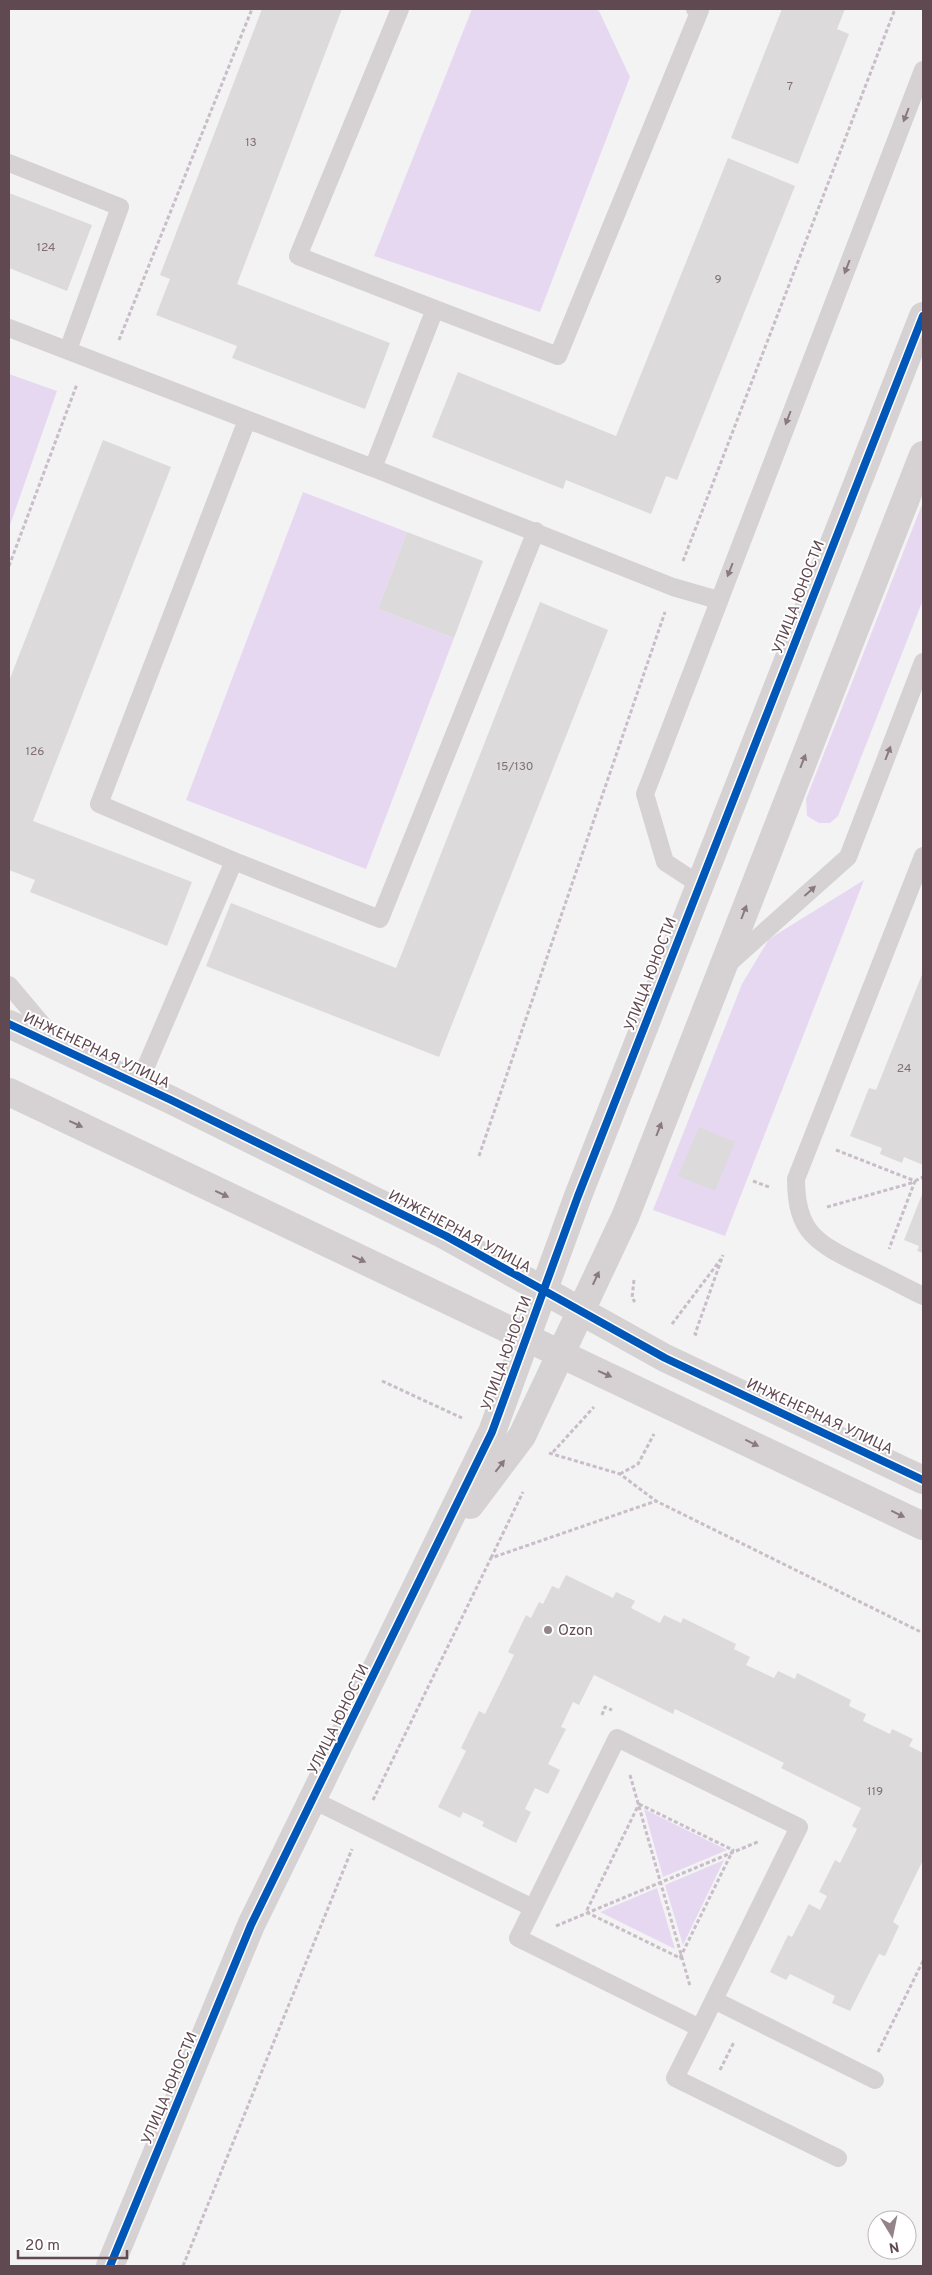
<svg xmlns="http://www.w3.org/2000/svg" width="932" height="2275" viewBox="0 0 932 2275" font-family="Overpass,sans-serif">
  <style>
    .green { fill: #e7d8f2 }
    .building { fill: #dddadb }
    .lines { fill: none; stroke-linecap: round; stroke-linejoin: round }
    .path { stroke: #c8bdc8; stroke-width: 3; stroke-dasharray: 4 2.5; stroke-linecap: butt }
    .service { stroke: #d6d2d3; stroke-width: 18 }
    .minor { stroke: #d6d2d3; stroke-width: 28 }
    .cycleway-casing { stroke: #fff; stroke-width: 11 }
    .cycleway { stroke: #0057b8; stroke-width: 8 }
    .oneway { fill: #8a797e }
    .poi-dot { fill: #94848a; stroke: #fff; stroke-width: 2 }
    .labels { text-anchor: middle; stroke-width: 4; stroke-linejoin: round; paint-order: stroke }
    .number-label { font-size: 12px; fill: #816f75 }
    .street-label { font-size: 15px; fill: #614951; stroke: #fff }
    .poi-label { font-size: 15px; fill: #614951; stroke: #fff; text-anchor: start }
  </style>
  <rect width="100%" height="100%" fill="#f3f3f3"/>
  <!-- green -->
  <path class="green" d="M472 9H594L599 11 630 77 540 312 374 256Z
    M9 374 57 391 9 528Z
    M303 492 407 532 378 609 454 638 366 869 186 800Z
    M923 502V600L838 816 830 823H819L807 816 806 799Z
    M864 880 725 1236 653 1210 742 984 769 939Z
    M644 1809 727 1850 663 1877Z
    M724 1860 683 1945 665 1885Z
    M657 1888 675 1949 600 1912Z"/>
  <!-- building -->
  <path class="building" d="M262 9H342L237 284 390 343 365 409 232 358 237 346 156 315 170 279 160 275Z
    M782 9H845L837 29 849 34 798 164 731 138Z
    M728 158 795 186 677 480 666 476 651 514 566 480 563 489 432 437 458 372 616 436Z
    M9 193 92 225 67 291 9 268Z
    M103 440 171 467 33 821 192 882 167 946 30 892 35 880 9 870V681Z
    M407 532 483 561 454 638 378 609Z
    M540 602 608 630 439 1057 206 966 231 903 396 968Z
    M923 972V1165L904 1157 902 1163 880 1154 882 1148 850 1136 869 1088 876 1090Z
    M699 1127 735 1142 715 1191 678 1176Z
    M923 1192V1253L917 1251 919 1246 904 1240Z
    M566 1575 613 1598 616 1592 635 1601 631 1608 660 1623 664 1615 681 1623 683 1618 736 1644 734 1649 750 1657 746 1665 774 1678 778 1671 795 1679 797 1673 851 1700 849 1706 866 1714 863 1721 890 1734 892 1729 913 1739 909 1746 923 1753V1860L893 1922 899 1926 885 1956 879 1954 850 2011 832 2003 835 1996 790 1974 786 1980 770 1972 788 1935 792 1937 809 1904 820 1910 827 1896 819 1892 835 1860 840 1863 857 1829 852 1826 861 1808 781 1768 784 1763 675 1709 673 1714 594 1675 579 1705 573 1702 561 1727 566 1729 548 1764 560 1770 548 1794 535 1788 525 1809 531 1812 516 1843 482 1826 484 1822 463 1812 460 1818 438 1807 466 1751 461 1748 479 1711 485 1714 514 1655 508 1652 526 1615 531 1618 539 1602 543 1604 552 1586 559 1589Z"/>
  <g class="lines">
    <!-- path -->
    <path class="path" d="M119 340 252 9
      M683 561 895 9
      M9 566 77 384
      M836 1150 915 1181 889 1249
      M479 1156 665 612
      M753 1181 769 1187
      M915 1181 923 1177
      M827 1207 915 1182
      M634 1280 632 1298 635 1302
      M672 1324 721 1259
      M697 1335 695 1334 723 1255
      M382 1381 462 1418
      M553 1452 594 1407
      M549 1453 620 1474 656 1501 923 1633
      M620 1474 638 1464 654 1434
      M491 1558 523 1492
      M602 1715 605 1707 612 1710
      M630 1775 690 1986
      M373 1800 491 1558 656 1501
      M639 1804 733 1850 680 1958 586 1912Z
      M556 1926 760 1841
      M878 2052 923 1961
      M720 2070 734 2042
      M183 2266 352 1849"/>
    <!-- service -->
    <path class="service" d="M400 9 298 256 435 309
      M695 9 700 10 558 356 435 309 373 468 673 587 718 600
      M9 163 120 207 68 350
      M9 328 373 468
      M923 856 796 1179C796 1233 817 1243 861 1265 882 1275 903 1286 923 1296
      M234 861 99 804 247 420
      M700 885 665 862 645 794 923 70
      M727 965 848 857 923 662
      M9 985 57 1042
      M138 1085 234 861 380 919 536 531
      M313 1800 533 1908 617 1738 799 1827 700 2028 518 1938 533 1908
      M714 2000 875 2080
      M700 2028 675 2078 838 2158"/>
    <!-- minor -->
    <path class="minor" d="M9 1024 171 1100 446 1236 665 1358 923 1480
      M9 1092 923 1526
      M470 1505 522 1436 626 1215 923 455
      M110 2266 251 1925 492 1432 578 1196 923 316"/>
    <defs>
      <path id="cycleway" d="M9 1024 171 1100 446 1236 665 1358 923 1480
        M110 2266 251 1925 492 1432 578 1196 923 316"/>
    </defs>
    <!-- cycleway casing -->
    <use href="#cycleway" class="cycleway-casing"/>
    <!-- cycleway -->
    <use href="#cycleway" class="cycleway"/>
  </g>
  <!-- one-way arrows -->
  <defs><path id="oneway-solid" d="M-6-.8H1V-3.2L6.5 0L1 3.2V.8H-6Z" transform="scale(1.25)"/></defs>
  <g class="oneway">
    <use href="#oneway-solid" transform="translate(906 115) rotate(111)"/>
    <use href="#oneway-solid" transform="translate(847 267) rotate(111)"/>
    <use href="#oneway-solid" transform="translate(788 418) rotate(111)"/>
    <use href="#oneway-solid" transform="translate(730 570) rotate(111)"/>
    <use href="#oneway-solid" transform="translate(888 753) rotate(-69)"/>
    <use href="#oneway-solid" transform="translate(803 761) rotate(-69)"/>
    <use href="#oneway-solid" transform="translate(810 891) rotate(-42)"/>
    <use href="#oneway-solid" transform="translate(744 912) rotate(-69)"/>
    <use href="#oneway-solid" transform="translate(76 1124) rotate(25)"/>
    <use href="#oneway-solid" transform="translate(659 1129) rotate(-69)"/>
    <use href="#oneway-solid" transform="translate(222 1194) rotate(25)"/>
    <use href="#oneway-solid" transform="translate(359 1259) rotate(25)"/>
    <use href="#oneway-solid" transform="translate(596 1278) rotate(-65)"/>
    <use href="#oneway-solid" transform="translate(605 1374) rotate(24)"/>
    <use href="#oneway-solid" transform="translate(752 1443) rotate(26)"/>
    <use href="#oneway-solid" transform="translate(500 1466) rotate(-52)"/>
    <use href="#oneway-solid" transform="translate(898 1514) rotate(26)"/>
  </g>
  <!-- markers -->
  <circle class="poi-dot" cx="548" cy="1630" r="5"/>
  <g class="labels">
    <!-- number labels -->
    <g class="number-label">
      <text x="790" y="90">7</text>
      <text x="251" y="146">13</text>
      <text x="46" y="251">124</text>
      <text x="718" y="283">9</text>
      <text x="35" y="755">126</text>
      <text x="515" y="770">15/130</text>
      <text x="904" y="1072">24</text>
      <text x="875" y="1795">119</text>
    </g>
    <!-- street labels -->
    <g class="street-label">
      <text transform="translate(798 597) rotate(-69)" y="5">УЛИЦА ЮНОСТИ</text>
      <text transform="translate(650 974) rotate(-69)" y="5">УЛИЦА ЮНОСТИ</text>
      <text transform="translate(97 1050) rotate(25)" y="5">ИНЖЕНЕРНАЯ УЛИЦА</text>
      <text transform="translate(460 1231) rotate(28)" y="5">ИНЖЕНЕРНАЯ УЛИЦА</text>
      <text transform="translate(506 1353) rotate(-70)" y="5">УЛИЦА ЮНОСТИ</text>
      <text transform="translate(820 1416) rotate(25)" y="5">ИНЖЕНЕРНАЯ УЛИЦА</text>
      <text transform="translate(338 1719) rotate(-64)" y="5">УЛИЦА ЮНОСТИ</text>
      <text transform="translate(169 2088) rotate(-67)" y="5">УЛИЦА ЮНОСТИ</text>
    </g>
    <!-- poi labels -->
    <g class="poi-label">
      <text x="558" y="1635">Ozon</text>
    </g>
  </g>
  <!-- border -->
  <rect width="932" height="2275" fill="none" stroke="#614951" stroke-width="20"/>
  <!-- north arrow -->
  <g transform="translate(892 2235) rotate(170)"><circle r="24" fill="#ffffff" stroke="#c0b6b9"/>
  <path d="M0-4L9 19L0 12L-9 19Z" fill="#94848a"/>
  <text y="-8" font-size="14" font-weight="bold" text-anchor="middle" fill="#614951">N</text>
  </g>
  <!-- scale -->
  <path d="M18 2250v8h109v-8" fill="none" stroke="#614951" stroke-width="2.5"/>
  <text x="25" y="2250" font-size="15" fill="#614951" stroke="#ffffff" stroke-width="4" paint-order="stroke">20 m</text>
</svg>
